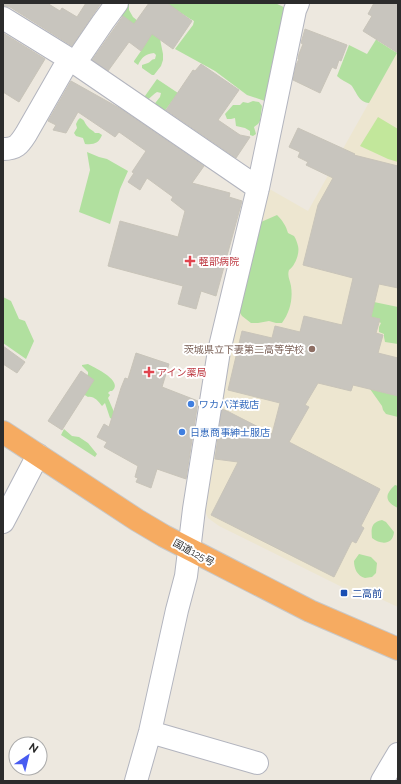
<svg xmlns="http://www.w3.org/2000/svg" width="401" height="784" viewBox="0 0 401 784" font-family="Raleway,'Noto Sans JP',sans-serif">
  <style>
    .education { fill: #ede6d0 }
    .green { fill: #b1e09f }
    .pitch { fill: #c2e79b }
    .building { fill: #c8c5be; stroke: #c8c4b9 }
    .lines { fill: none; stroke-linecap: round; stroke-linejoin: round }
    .minor-casing { stroke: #b2b4be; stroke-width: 24 }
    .highway-casing { stroke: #c8c8c8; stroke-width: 24 }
    .minor { stroke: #fff; stroke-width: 22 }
    .highway { stroke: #f6ab61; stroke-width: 22 }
    .health-dot { fill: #e0444e; stroke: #fff; stroke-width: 1.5 }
    .education-dot { fill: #8d6e63; stroke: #fff; stroke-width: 1.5 }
    .shop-dot { fill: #3f7fe0; stroke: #fff; stroke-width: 1.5 }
    .transit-dot { fill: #1a4fb4; stroke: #fff; stroke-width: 1.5 }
    .labels { text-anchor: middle; stroke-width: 4; stroke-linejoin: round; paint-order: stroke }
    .health-label { font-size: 10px; fill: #be3a42; stroke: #fff; text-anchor: start }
    .education-label { font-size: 10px; fill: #785e54; stroke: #fff; text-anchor: end }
    .shop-label { font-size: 10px; fill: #366cbe; stroke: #fff; text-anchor: start }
    .street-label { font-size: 10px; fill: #2c2c2c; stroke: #fff }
    .transit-label { font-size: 10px; fill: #164399; stroke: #fff; text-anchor: start }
  </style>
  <rect width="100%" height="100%" fill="#ede8df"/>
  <!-- education -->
  <path class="education" d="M398 51V607L359 589 354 593 219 526 208 518 202 504 219 389 266 187 308 211Z"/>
  <!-- green -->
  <path class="green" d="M121 3H129V10L133 17 160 39 163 54V60L161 66 154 75H152L142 68V65C144 64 146 64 148 63 151 62 151 59 155 59L156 55 154 53C145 54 142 57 138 65L134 62V61L141 51 129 21 115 11Z
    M163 3 185 4 189 3H275L288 9 281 29 272 64 265 101 247 95 215 71 175 49 193 25 194 21C183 15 174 7 163 3Z
    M377 38 378 41 397 53 369 103C358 102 357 92 351 85 347 82 341 80 337 76L349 45 367 54Z
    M157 79 178 93 161 116 152 107 160 97 161 93 157 92C151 96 147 102 140 103Z
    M253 101 259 102 262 106 260 121 258 124 254 127 256 134 253 136 250 135V131L245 128 236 126 235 118 231 119H227L225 114 233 105H240L243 102 248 103Z
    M80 118C86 121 84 123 88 127 90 130 93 130 95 133H99L102 135C99 143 94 145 85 144L83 138 76 136 74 133 77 128 76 124 78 120Z
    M87 152 99 157 107 159 128 171 120 189 110 224 79 212 90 170Z
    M277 215C283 221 286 226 288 233L294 236C296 239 297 242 298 246 300 253 295 266 289 270 287 276 290 280 291 286 293 299 290 312 282 323H276L269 321 258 323H251L242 316 239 311 261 222Z
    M3 297 11 301 19 319 25 321 34 341 26 359 3 343Z
    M374 302 398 307V344L385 342 384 337V334L379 332V327L381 323 379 322 380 319 371 317Z
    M88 364C95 368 124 381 112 391H110L108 393 110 395 108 398 114 412 112 419 110 418 105 403 102 406C98 401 94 396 88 397L78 391 88 374V372L82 366V365Z
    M370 389 398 396V417L386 414 383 410 382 406Z
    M64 429 72 436 79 437 88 443 97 454 95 457 61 435Z
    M395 485 398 486V508C385 502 384 495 395 485Z
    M382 520 386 522 394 532C393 545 381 545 372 538 371 529 371 522 382 520Z
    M359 554 371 557 377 563 376 573 372 577C369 577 367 578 365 578 357 576 354 568 354 561Z"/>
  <!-- pitch -->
  <path class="pitch" d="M378 117 398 129V162L388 159 360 146Z"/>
  <!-- building -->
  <path class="building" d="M3 3H47L60 11 62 8 77 17 86 3H101L72 46 10 7 3 6Z
    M149 3H167L192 21 173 49 152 34 141 51 129 42 108 71 92 60 123 16 134 24Z
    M374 3H398V53L363 31 372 16 368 14Z
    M305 29 347 45 341 61 339 60 336 69 332 67 320 93 293 80 296 65 299 59H298L299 54 303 44 301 43Z
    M3 33 45 59 19 102 3 92Z
    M201 64 239 90 218 120 240 135 250 137 236 158 166 110 193 70 195 71Z
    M71 81 121 109 204 166 192 183 230 193 229 197 242 201 216 296 201 291 196 309 178 304 183 286 108 266 120 221 178 237 185 211 171 200 173 197 147 178 140 190 128 182 134 173 132 172 146 151 119 132 115 137 78 112 66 133 53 130 56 125 48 121Z
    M298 128 355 154 354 155 398 166V288L379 284 371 317 380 319 376 333 383 335 378 353 398 358V396L353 385 351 391 318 383 305 405 309 407 289 442 380 489 361 526 364 528 356 543 352 541 334 577 211 515 238 462 215 459 222 409 229 412 272 434 280 403 228 390 242 331 272 338 275 326 300 332 304 316 342 325 353 278 303 265 318 205 333 178 306 165 308 162 298 157 300 152 289 147Z
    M3 346 25 362 17 373 3 364Z
    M136 353 169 364 162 387 198 401 186 479 157 469 151 488 136 482 138 478 135 477 138 466 104 447 107 442 97 437 104 424 109 427 121 388 125 378 128 379Z
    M81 371 94 380 62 430 48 421Z"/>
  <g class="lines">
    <defs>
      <path id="minor" d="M3 18 71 60 258 188
        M75 63 103 22 117 3
        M3 149C16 149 19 145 26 134L69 59
        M3 522 38 455
        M150 732 257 763
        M136 781 150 732 177 610 186 576 194 509 219 351 258 188 295 10 298 3
        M382 781 398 754"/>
      <path id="highway" d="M3 432 137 520 164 536 310 611 398 649"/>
    </defs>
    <!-- minor casing -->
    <use href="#minor" class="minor-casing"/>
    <!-- highway casing -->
    <use href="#highway" class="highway-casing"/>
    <!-- minor -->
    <use href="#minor" class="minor"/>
    <!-- highway -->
    <use href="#highway" class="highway"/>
  </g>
  <!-- markers -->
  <g class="health-dot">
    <path d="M188 255h4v4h4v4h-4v4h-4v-4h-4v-4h4z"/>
    <path d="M147 366h4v4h4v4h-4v4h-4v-4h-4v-4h4z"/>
  </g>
  <circle class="education-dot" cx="312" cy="349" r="4"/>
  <g class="shop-dot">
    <circle cx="191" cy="404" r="4"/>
    <circle cx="182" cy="432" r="4"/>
  </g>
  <rect class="transit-dot" x="340" y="589" width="8" height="8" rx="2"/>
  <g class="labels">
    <!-- health labels -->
    <g class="health-label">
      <text x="199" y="265">軽部病院</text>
      <text x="157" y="376">アイン薬局</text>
    </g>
    <!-- education labels -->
    <g class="education-label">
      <text x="304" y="353">茨城県立下妻第二高等学校</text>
    </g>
    <!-- shop labels -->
    <g class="shop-label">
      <text x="199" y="408">ワカバ洋裁店</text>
      <text x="190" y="436">日恵商事紳士服店</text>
    </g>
    <!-- street labels -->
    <g class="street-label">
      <text transform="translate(194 552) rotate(28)" y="4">国道125号</text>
    </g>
    <!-- transit labels -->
    <g class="transit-label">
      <text x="352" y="597">二高前</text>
    </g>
  </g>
  <!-- border -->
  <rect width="401" height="784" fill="none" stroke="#2c2c2c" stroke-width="8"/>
  <!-- north arrow -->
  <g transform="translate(28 756) rotate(35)"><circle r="19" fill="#ffffff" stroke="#ababab"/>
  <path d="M0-3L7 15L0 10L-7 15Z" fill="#485cf1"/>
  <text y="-6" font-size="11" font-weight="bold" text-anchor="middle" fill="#2c2c2c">N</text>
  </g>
</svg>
